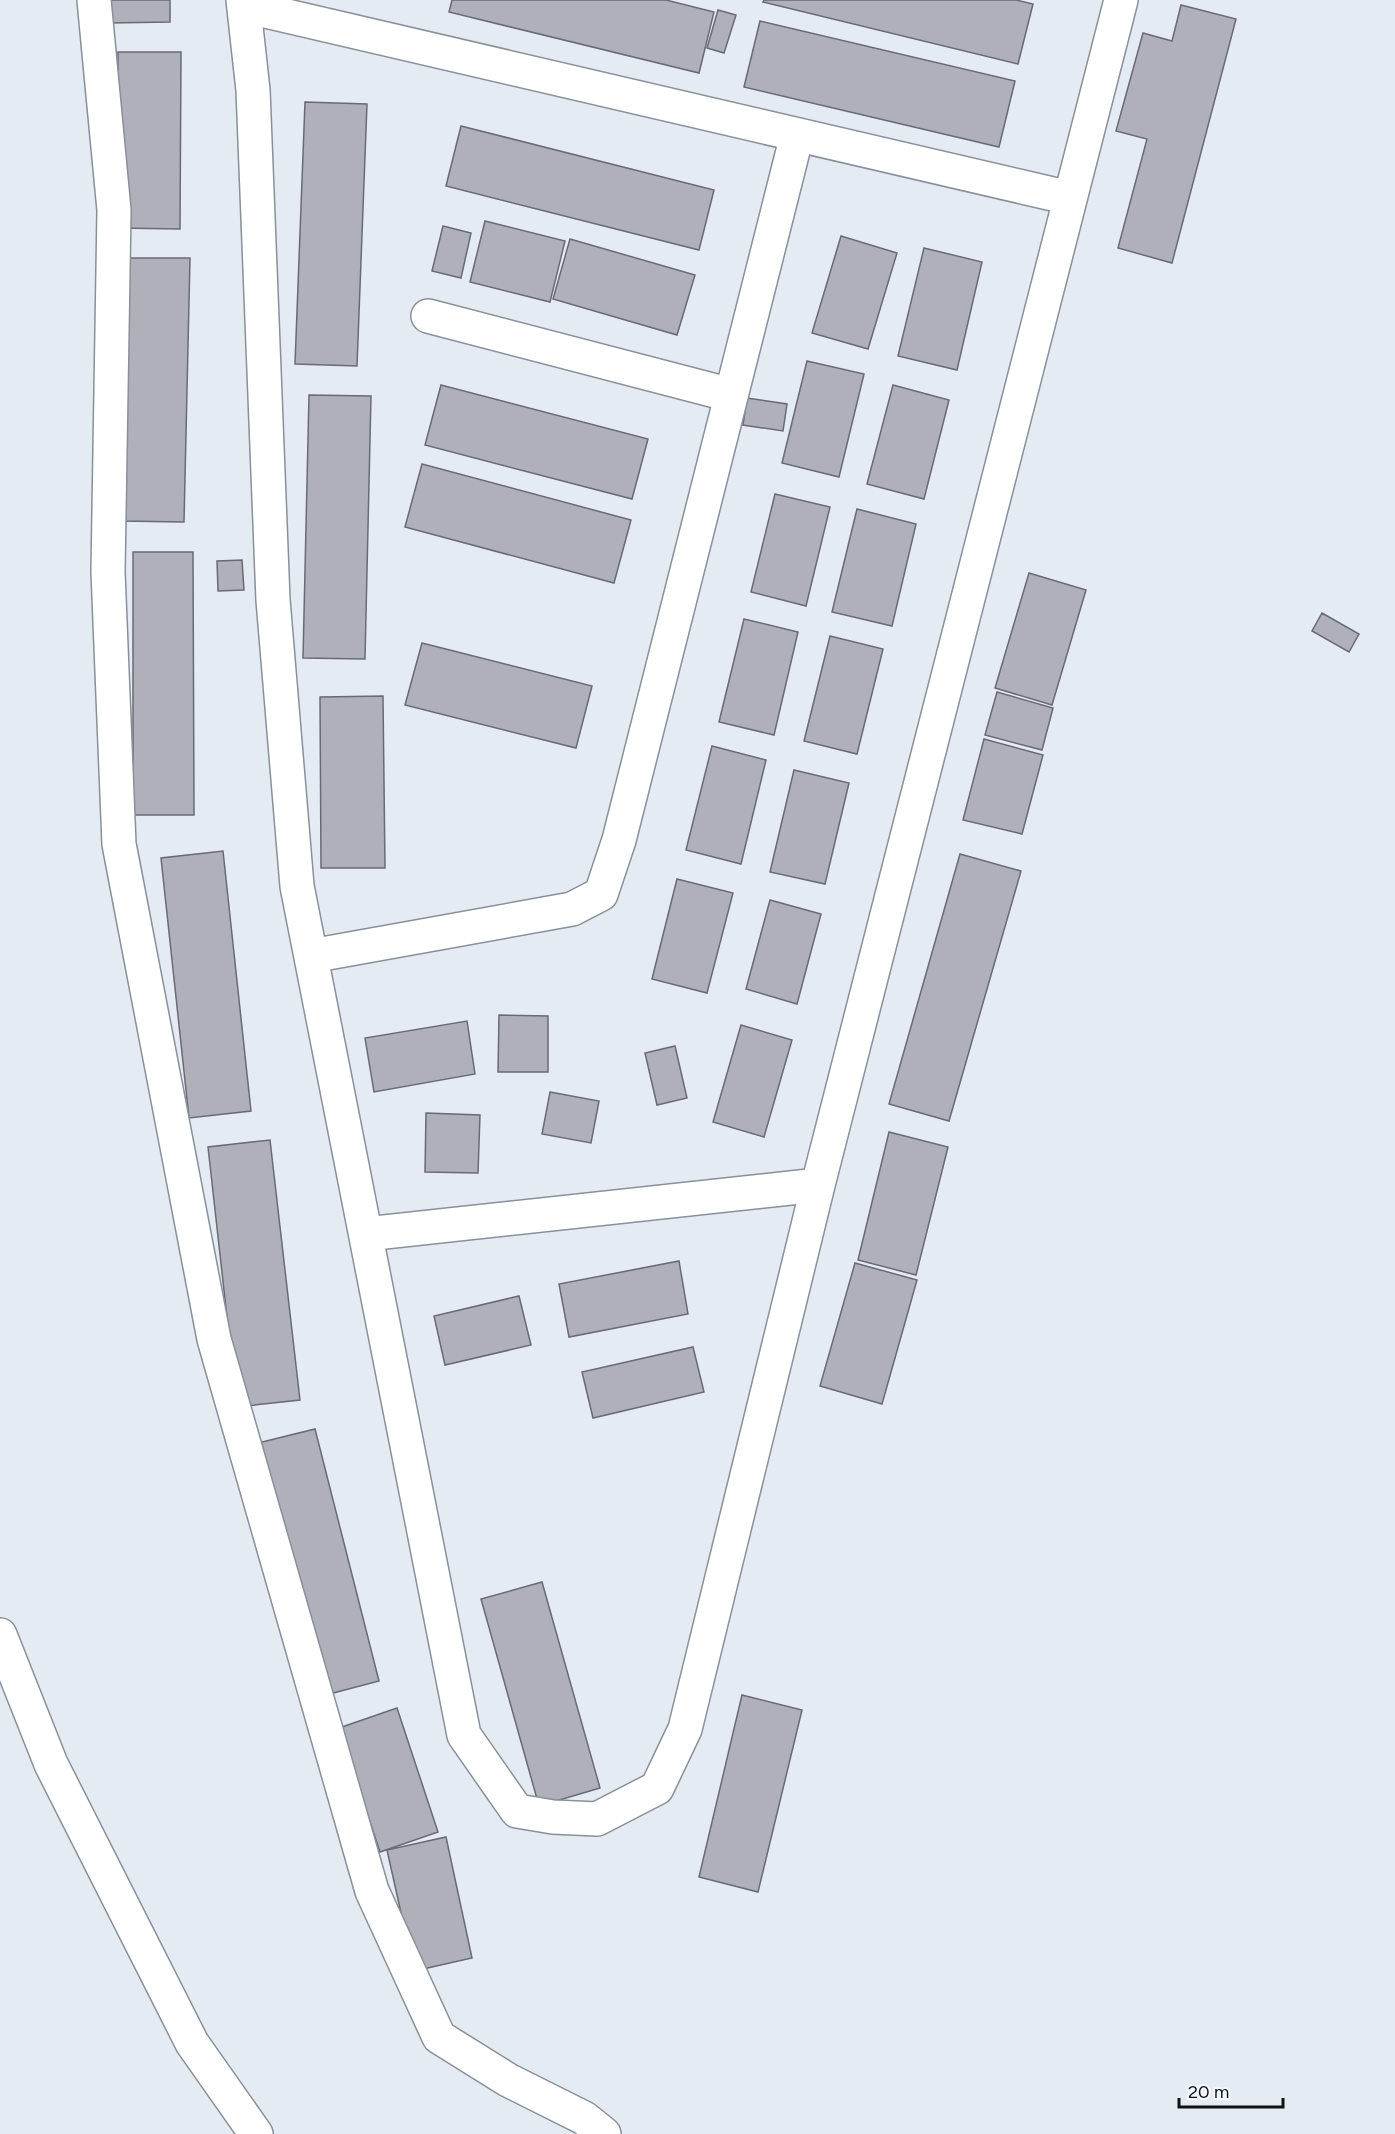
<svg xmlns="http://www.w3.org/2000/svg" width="1395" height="2134" viewBox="0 0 1395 2134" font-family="Figtree,sans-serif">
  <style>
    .building { fill: #afb0b9; stroke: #696b73; stroke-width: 1.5 }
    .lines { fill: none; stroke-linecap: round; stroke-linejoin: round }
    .minor-casing { stroke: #899097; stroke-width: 36 }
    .minor { stroke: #fff; stroke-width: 33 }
  </style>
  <rect width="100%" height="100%" fill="#e4ebf3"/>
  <!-- building -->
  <path class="building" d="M109 0H170V22L109 23Z
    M452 0H666L714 12 699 73 449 12Z
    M764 0H1016L1033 4 1018 64 763 2Z
    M1181 5 1236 19 1172 263 1118 248 1147 139 1116 131 1143 33 1172 41Z
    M718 10 736 15 724 53 707 48Z
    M760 21 1015 81 999 147 744 87Z
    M118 52H181L180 229 117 228Z
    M305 102 367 104 357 366 295 364Z
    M461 126 714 190 699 250 446 186Z
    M485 221 565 241 550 302 470 282Z
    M443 226 471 233 461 278 432 271Z
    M841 236 897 253 868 349 812 333Z
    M570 239 695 275 677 335 553 299Z
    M924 248 982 262 957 370 898 356Z
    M127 258H190L184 522 121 521Z
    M807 361 864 374 839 477 782 463Z
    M441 385 648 439 632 499 425 445Z
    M893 385 949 400 924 499 867 484Z
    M309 395 371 396 365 659 303 658Z
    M747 398 787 404 783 431 743 425Z
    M422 464 631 520 614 583 405 527Z
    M775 494 830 507 806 606 751 592Z
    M857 509 916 524 892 626 832 612Z
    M133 552H193L194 815H133Z
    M242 560 244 590 218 591 217 561Z
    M1029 573 1086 590 1052 705 995 688Z
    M1322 613 1359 634 1349 652 1312 631Z
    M744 619 798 632 774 735 719 722Z
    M830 636 883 649 857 754 804 741Z
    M422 643 592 686 576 748 405 705Z
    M997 692 1053 708 1042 750 985 735Z
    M383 696 385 868H321L320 697Z
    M984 739 1043 755 1022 834 963 820Z
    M712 746 766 760 741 864 686 850Z
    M794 770 849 783 825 884 770 872Z
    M223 851 251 1111 189 1118 161 858Z
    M960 854 1021 871 949 1121 889 1104Z
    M677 879 733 893 707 993 652 979Z
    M770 900 821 914 797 1004 746 989Z
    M499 1015 548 1016V1072H498Z
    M467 1021 475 1074 374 1092 365 1038Z
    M741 1025 792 1040 764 1137 713 1122Z
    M675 1046 687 1098 657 1105 645 1053Z
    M550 1092 599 1101 591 1143 542 1134Z
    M426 1113 480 1115 478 1173 425 1172Z
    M889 1132 948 1147 916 1275 858 1260Z
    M270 1140 300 1400 237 1407 208 1147Z
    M679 1261 688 1314 569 1337 559 1284Z
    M855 1263 917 1280 882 1404 820 1386Z
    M519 1296 531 1345 445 1365 434 1316Z
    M693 1347 704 1392 593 1418 582 1372Z
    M315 1429 379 1681 318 1697 254 1444Z
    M542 1582 600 1788 539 1806 481 1599Z
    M742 1695 802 1710 758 1892 699 1877Z
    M397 1708 438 1832 380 1852 339 1728Z
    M446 1837 472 1958 414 1971 387 1850Z"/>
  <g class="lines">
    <defs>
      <path id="minor" d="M94 0 114 210 108 572 119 844 214 1339 372 1891 439 2037 508 2080 584 2118 604 2134
        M243 0 253 90 273 600 297 886 464 1735 517 1811 553 1817 597 1819 657 1788 685 1729 818 1185 1121 0
        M244 6 1070 198
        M428 316 731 395
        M311 956 572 909 601 894 619 840 797 135
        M366 1234 818 1185
        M0 1635 51 1764 192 2043 256 2134"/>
    </defs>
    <!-- minor casing -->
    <use href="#minor" class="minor-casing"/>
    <!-- minor -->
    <use href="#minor" class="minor"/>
  </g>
  <!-- scale -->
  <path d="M1179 2098v9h104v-9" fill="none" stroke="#0f1214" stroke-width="3"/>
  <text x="1188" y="2098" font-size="18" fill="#0f1214" stroke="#f2f8fe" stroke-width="4.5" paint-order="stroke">20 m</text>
</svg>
